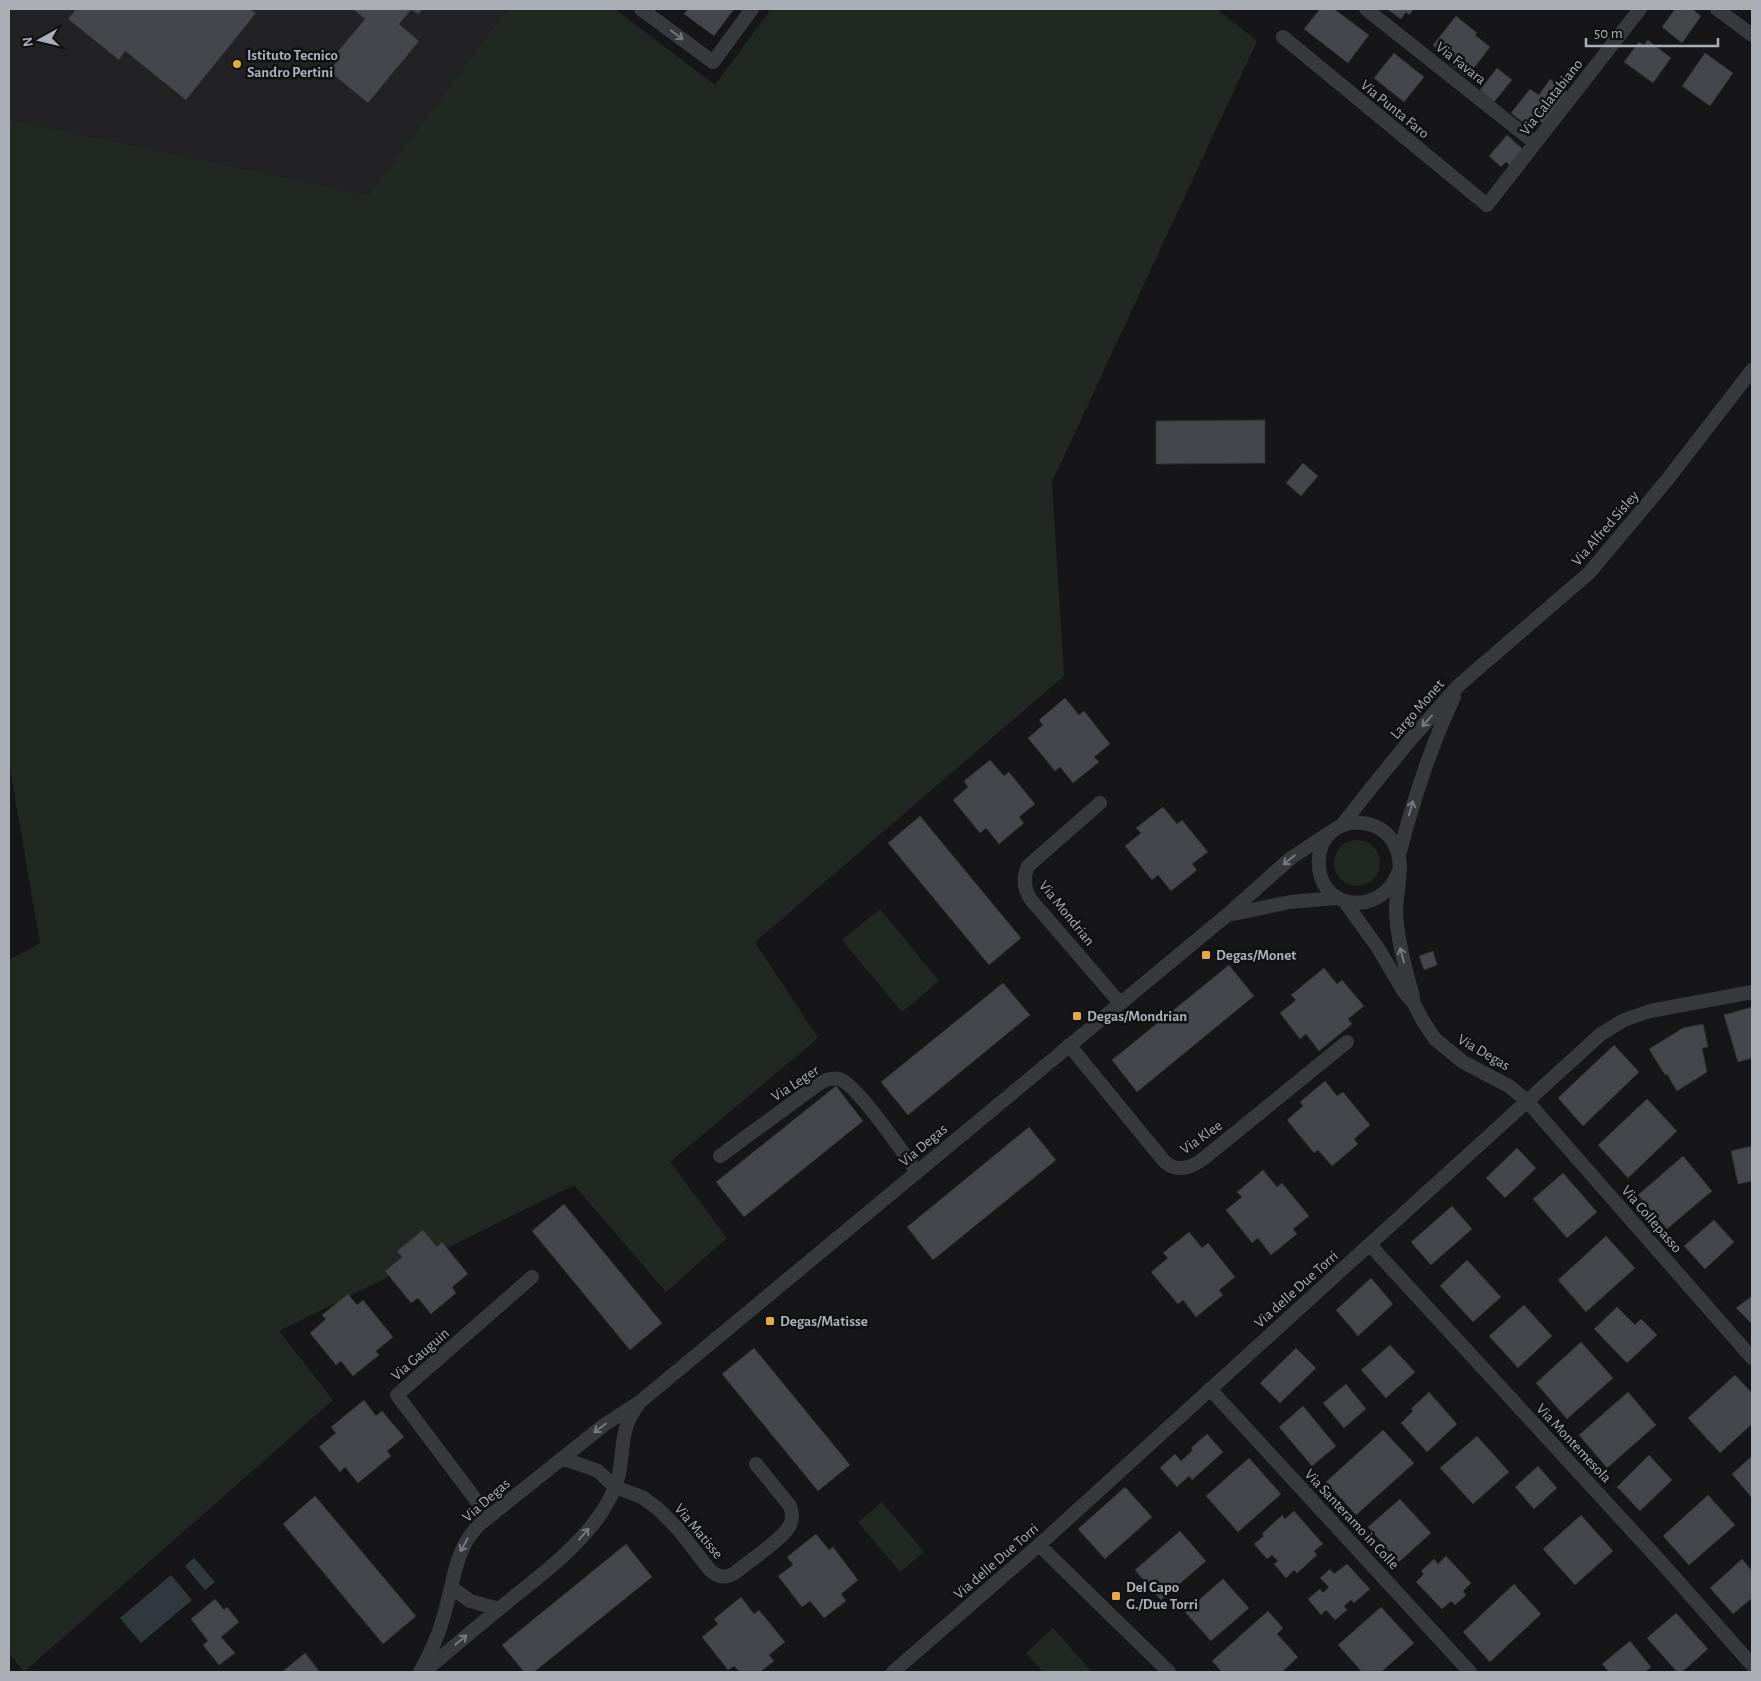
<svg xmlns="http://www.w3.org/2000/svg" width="1761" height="1681" viewBox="0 0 1761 1681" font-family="'Alegreya Sans',sans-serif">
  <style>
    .built { fill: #222225 }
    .green { fill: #212822 }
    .water { fill: #30373d }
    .building { fill: #45464b; stroke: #303134 }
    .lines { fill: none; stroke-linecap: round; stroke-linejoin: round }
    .minor { stroke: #38393d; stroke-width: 14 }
    .oneway { stroke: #777980 }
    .poi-dot { fill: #e1ab45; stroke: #111113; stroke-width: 2 }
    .labels { text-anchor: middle; stroke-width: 5; stroke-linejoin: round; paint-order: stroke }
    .poi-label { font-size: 15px; font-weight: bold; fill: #aaaeb7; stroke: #111113; text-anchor: start }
    .street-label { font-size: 15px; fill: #aaaeb7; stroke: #111113 }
  </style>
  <rect width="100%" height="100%" fill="#161618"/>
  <!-- built -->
  <path class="built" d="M9 9H507L368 195 9 119Z"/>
  <!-- green -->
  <path class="green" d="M507 9H615L715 85 771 9H1217L1257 41 1052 482 1064 676 755 942 818 1038 670 1162 727 1238 666 1292 574 1185 279 1331 333 1400 24 1672 9 1653V960L40 943 9 763V119L368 195Z
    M1334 863a23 23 0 1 1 46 0a23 23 0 1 1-46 0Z
    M880 909 939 981 902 1012 842 940Z
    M882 1502 924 1552 900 1572 858 1522Z
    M1053 1628 1092 1672H1043L1026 1653Z"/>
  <!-- water -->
  <path class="water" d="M194 1558 215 1582 205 1590 185 1566Z
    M171 1575 192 1600 141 1643 120 1618Z"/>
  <!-- building -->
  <path class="building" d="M76 9H250L256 13 186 100 125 51 119 60 68 19Z
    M353 9H422L419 14 411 10 399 24 419 41 368 103 329 71 338 60 334 56 365 19Z
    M688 9H734L714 36 684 14Z
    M1320 9H1334L1369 35 1348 63 1304 29Z
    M1387 9H1414L1409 15 1406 12 1401 19Z
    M1675 9H1686L1688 10 1692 9 1701 16 1682 43 1662 27Z
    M1456 16 1477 33 1475 35 1490 47 1467 77 1450 64 1453 61 1433 45Z
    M1648 40 1671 58 1653 83 1624 62 1639 42 1644 45Z
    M1394 53 1424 77 1404 102 1374 78Z
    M1705 53 1733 73 1710 106 1682 86Z
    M1497 68 1512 80 1494 102 1480 90Z
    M1550 79 1567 92 1543 123 1536 118 1529 127 1511 113 1530 89 1539 95Z
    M1507 135 1525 151 1512 167 1506 162 1501 167 1489 156Z
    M1265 420V463L1156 464V421Z
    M1303 463 1318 476 1301 496 1286 483Z
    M1065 698 1079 715 1084 711 1110 744 1094 757 1099 762 1073 783 1060 767 1055 771 1028 738 1043 725 1039 720Z
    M990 760 1004 776 1009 772 1035 804 1019 817 1024 823 999 844 986 828 980 833 953 800 968 787 964 781Z
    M1163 807 1177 824 1182 820 1208 852 1192 864 1197 870 1171 891 1158 875 1152 880 1125 846 1141 833 1136 828Z
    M920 816 1021 938 989 965 888 843Z
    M1433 951 1437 965 1424 970 1419 956Z
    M1229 965 1254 996 1137 1092 1112 1060Z
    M1324 968 1337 984 1342 980 1364 1006 1348 1019 1352 1024 1319 1051 1306 1034 1300 1039 1280 1013 1296 1000 1291 995Z
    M1003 983 1030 1015 908 1115 881 1082Z
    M1752 1007V1058L1738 1062 1724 1015Z
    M1703 1024 1708 1047 1702 1048 1707 1072 1677 1091 1667 1074 1665 1075 1649 1049 1683 1028Z
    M1614 1045 1639 1072 1583 1126 1558 1098Z
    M1325 1081 1337 1096 1343 1092 1370 1125 1354 1139 1358 1144 1332 1166 1318 1150 1314 1153 1287 1120 1303 1106 1300 1102Z
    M836 1086 863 1121 744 1217 716 1182Z
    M1647 1099 1677 1131 1628 1178 1598 1145Z
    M1029 1127 1056 1160 933 1260 907 1227Z
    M1752 1146V1181L1738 1184 1731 1151Z
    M1517 1148 1536 1168 1505 1198 1486 1178Z
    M1683 1156 1712 1191 1667 1229 1638 1195Z
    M1263 1170 1277 1187 1282 1183 1309 1216 1293 1229 1297 1234 1271 1255 1258 1238 1252 1243 1226 1210 1242 1197 1237 1192Z
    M1563 1173 1597 1212 1567 1238 1533 1199Z
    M564 1204 662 1323 630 1350 532 1231Z
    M1452 1206 1472 1229 1431 1265 1411 1242Z
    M1714 1220 1734 1242 1705 1269 1684 1246Z
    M423 1230 437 1247 442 1242 468 1274 452 1287 456 1293 431 1314 418 1298 411 1303 385 1271 402 1257 397 1251Z
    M1189 1232 1202 1248 1208 1243 1235 1277 1219 1290 1223 1295 1196 1317 1183 1300 1178 1304 1151 1272 1168 1258 1163 1253Z
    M1606 1236 1635 1268 1586 1312 1558 1280Z
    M1467 1260 1501 1297 1473 1322 1440 1286Z
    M1371 1278 1393 1304 1358 1336 1336 1310Z
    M348 1294 357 1305 363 1300 393 1337 376 1351 379 1355 353 1376 341 1361 336 1365 310 1333 326 1319 322 1315Z
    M1752 1296V1324L1736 1308Z
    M1524 1305 1552 1336 1518 1368 1489 1336Z
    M1617 1307 1635 1325 1641 1319 1657 1335 1627 1363 1594 1329Z
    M1581 1342 1613 1378 1567 1419 1536 1383Z
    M1390 1345 1415 1372 1386 1398 1361 1370Z
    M754 1348 850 1465 818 1491 722 1374Z
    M1296 1348 1316 1368 1280 1403 1260 1383Z
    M1735 1375 1752 1393V1424L1720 1453 1688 1418Z
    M1346 1384 1366 1409 1344 1428 1323 1403Z
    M1429 1392 1457 1424 1427 1452 1401 1423 1413 1411 1411 1409Z
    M1628 1392 1656 1425 1607 1468 1579 1435Z
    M364 1400 376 1416 382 1411 404 1437 387 1451 391 1456 358 1483 345 1467 340 1472 319 1447 336 1433 331 1427Z
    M1303 1406 1336 1446 1312 1466 1279 1427Z
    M1383 1430 1414 1463 1356 1515 1326 1482Z
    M1207 1434 1223 1452 1192 1480 1189 1476 1177 1487 1160 1468 1175 1454 1181 1461 1193 1450 1191 1448Z
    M1477 1436 1509 1472 1473 1504 1440 1468Z
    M1649 1455 1672 1480 1640 1511 1617 1487Z
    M1752 1456V1498L1732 1474Z
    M1249 1458 1281 1494 1238 1532 1206 1496Z
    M1538 1466 1557 1488 1534 1509 1515 1487Z
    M1125 1487 1152 1517 1105 1559 1078 1529Z
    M1708 1495 1735 1525 1689 1565 1663 1536Z
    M315 1496 416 1616 383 1644 283 1524Z
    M1400 1499 1431 1533 1399 1562 1368 1527Z
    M1294 1511 1323 1544 1314 1551 1317 1555 1297 1573 1294 1570 1286 1578 1274 1564 1278 1561 1272 1555 1267 1559 1254 1544 1264 1536 1262 1534 1282 1515 1285 1519Z
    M1581 1515 1613 1551 1575 1585 1543 1549Z
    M1180 1531 1206 1561 1161 1600 1135 1570Z
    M816 1534 829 1550 833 1547 858 1580 841 1594 846 1601 824 1618 810 1601 802 1607 778 1576 793 1565 787 1557Z
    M626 1544 652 1577 534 1672H524L502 1645Z
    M1446 1556 1471 1583 1463 1591 1466 1595 1455 1605 1451 1601 1442 1609 1416 1582 1424 1574 1421 1571 1434 1559 1438 1564Z
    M1742 1559 1752 1571V1598L1733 1614 1710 1588Z
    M1347 1564 1370 1589 1354 1603 1351 1600 1344 1606 1347 1610 1335 1620 1326 1610 1321 1615 1308 1599 1320 1589 1323 1593 1329 1587 1320 1578 1330 1569 1334 1574Z
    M1223 1579 1249 1608 1211 1641 1185 1612Z
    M1514 1584 1541 1614 1490 1662 1463 1632Z
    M741 1597 754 1614 759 1610 785 1642 769 1655 774 1661 760 1672H740L734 1666 728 1670 702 1637 718 1624 714 1619Z
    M215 1599 224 1610 227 1607 239 1622 221 1637 235 1653 219 1665 203 1645 208 1641 191 1619Z
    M1381 1607 1414 1643 1381 1672H1362L1338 1645Z
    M1268 1611 1283 1628 1277 1634 1298 1657 1282 1672H1222L1212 1661Z
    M1676 1613 1708 1649 1682 1672H1677L1647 1638Z
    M1630 1641 1651 1667 1645 1672H1609L1602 1664Z
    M305 1653 320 1672H282Z"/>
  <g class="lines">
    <!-- minor -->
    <path class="minor" d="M641 9 713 62 752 9
      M1366 9 1535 143
      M1717 9 1752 35
      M1283 37 1487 205 1640 9
      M1100 803 1028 866C1022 879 1024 890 1032 901L1120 1003
      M1342 825 1367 793 1411 739 1459 685 1589 573 1667 480 1752 370
      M1399 855C1413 801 1430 748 1454 697
      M1398 873C1381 918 1315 911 1319 858 1322 814 1384 811 1397 850 1404 869 1396 891 1396 911 1397 939 1405 966 1412 993L1413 999
      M1345 902 1378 948 1404 992 1413 1002 1423 1021 1435 1039 1463 1062 1509 1086 1527 1101 1752 1358
      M1228 915 1290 902 1336 898
      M1069 1045 1164 1161C1176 1173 1191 1168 1203 1159L1347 1042
      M720 1156 817 1085C823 1081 831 1077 839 1079 856 1083 904 1154 917 1172
      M1370 1245 1661 1562 1752 1665
      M1210 1389 1470 1672
      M562 1458 598 1471 615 1487 642 1497 657 1508 678 1529 709 1569C718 1578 726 1579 736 1572 748 1562 784 1538 790 1525 793 1519 792 1512 790 1506L756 1464
      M488 1516 397 1395 532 1277
      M1039 1545 1169 1672
      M451 1587 470 1601 499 1609
      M420 1672C430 1654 439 1635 444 1615 454 1583 454 1549 480 1524L604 1425 641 1401 1227 915 1291 858 1329 833
      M424 1672C454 1646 484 1621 515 1596 546 1571 579 1546 602 1512 609 1500 616 1488 619 1474 624 1448 620 1428 638 1405
      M893 1672 1039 1545 1601 1034 1624 1020 1650 1011 1752 992"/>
  </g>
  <!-- one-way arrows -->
  <defs><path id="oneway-shaft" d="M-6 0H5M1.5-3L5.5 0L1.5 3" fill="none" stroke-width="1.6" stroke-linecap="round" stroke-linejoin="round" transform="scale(1.25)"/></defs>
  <g class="oneway">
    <use href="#oneway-shaft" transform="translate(677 35) rotate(37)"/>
    <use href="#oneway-shaft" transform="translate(1427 721) rotate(131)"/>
    <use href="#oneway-shaft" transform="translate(1411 808) rotate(-74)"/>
    <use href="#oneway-shaft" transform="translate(1289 860) rotate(142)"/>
    <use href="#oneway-shaft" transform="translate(1402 955) rotate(-105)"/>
    <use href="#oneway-shaft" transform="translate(600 1428) rotate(143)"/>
    <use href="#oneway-shaft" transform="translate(584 1534) rotate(-49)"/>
    <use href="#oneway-shaft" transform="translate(464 1545) rotate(119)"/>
    <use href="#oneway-shaft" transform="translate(461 1640) rotate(-40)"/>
  </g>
  <!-- markers -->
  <g class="poi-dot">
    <circle cx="237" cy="64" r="5"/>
    <rect x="1201" y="950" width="10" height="10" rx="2.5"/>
    <rect x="1072" y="1011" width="10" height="10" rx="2.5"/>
    <rect x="765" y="1316" width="10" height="10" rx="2.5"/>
    <rect x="1111" y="1591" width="10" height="10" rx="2.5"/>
  </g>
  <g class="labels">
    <!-- poi labels -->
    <g class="poi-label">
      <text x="247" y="60">Istituto Tecnico<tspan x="247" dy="17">Sandro Pertini</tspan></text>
      <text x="1216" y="960">Degas/Monet</text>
      <text x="1087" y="1021">Degas/Mondrian</text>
      <text x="780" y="1326">Degas/Matisse</text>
      <text x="1126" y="1592">Del Capo<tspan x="1126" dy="17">G./Due Torri</tspan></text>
    </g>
    <!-- street labels -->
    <g class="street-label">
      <text transform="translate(1461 63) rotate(38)" y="5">Via Favara</text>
      <text transform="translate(1551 97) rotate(-52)" y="5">Via Calatabiano</text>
      <text transform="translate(1395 109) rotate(39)" y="5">Via Punta Faro</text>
      <text transform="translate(1605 528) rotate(-49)" y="5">Via Alfred Sisley</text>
      <text transform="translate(1417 709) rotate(-49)" y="5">Largo Monet</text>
      <text transform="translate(1067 913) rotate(51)" y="5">Via Mondrian</text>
      <text transform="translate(1484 1052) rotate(30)" y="5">Via Degas</text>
      <text transform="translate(795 1083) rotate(-33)" y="5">Via Leger</text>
      <text transform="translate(1201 1137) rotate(-35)" y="5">Via Klee</text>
      <text transform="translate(923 1145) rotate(-40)" y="5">Via Degas</text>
      <text transform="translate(1652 1219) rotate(49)" y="5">Via Collepasso</text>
      <text transform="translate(1296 1289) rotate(-42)" y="5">Via delle Due Torri</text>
      <text transform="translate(420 1354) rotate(-41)" y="5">Via Gauguin</text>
      <text transform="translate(1574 1443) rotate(47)" y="5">Via Montemesola</text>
      <text transform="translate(486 1500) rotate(-41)" y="5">Via Degas</text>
      <text transform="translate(1352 1519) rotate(47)" y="5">Via Santeramo in Colle</text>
      <text transform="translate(699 1531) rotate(50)" y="5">Via Matisse</text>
      <text transform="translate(996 1561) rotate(-41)" y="5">Via delle Due Torri</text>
    </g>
  </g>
  <!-- border -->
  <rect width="1761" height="1681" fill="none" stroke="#aaaeb7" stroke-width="20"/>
  <!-- north arrow -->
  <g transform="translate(40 40) rotate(262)" stroke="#111113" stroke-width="4" paint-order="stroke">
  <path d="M0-4L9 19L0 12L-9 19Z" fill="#aaaeb7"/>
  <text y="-8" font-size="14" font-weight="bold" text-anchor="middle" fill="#aaaeb7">N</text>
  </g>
  <!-- scale -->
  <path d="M1586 38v8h132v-8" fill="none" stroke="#aaaeb7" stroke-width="2.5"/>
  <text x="1594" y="38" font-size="15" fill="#aaaeb7" stroke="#111113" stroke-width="4" paint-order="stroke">50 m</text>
</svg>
